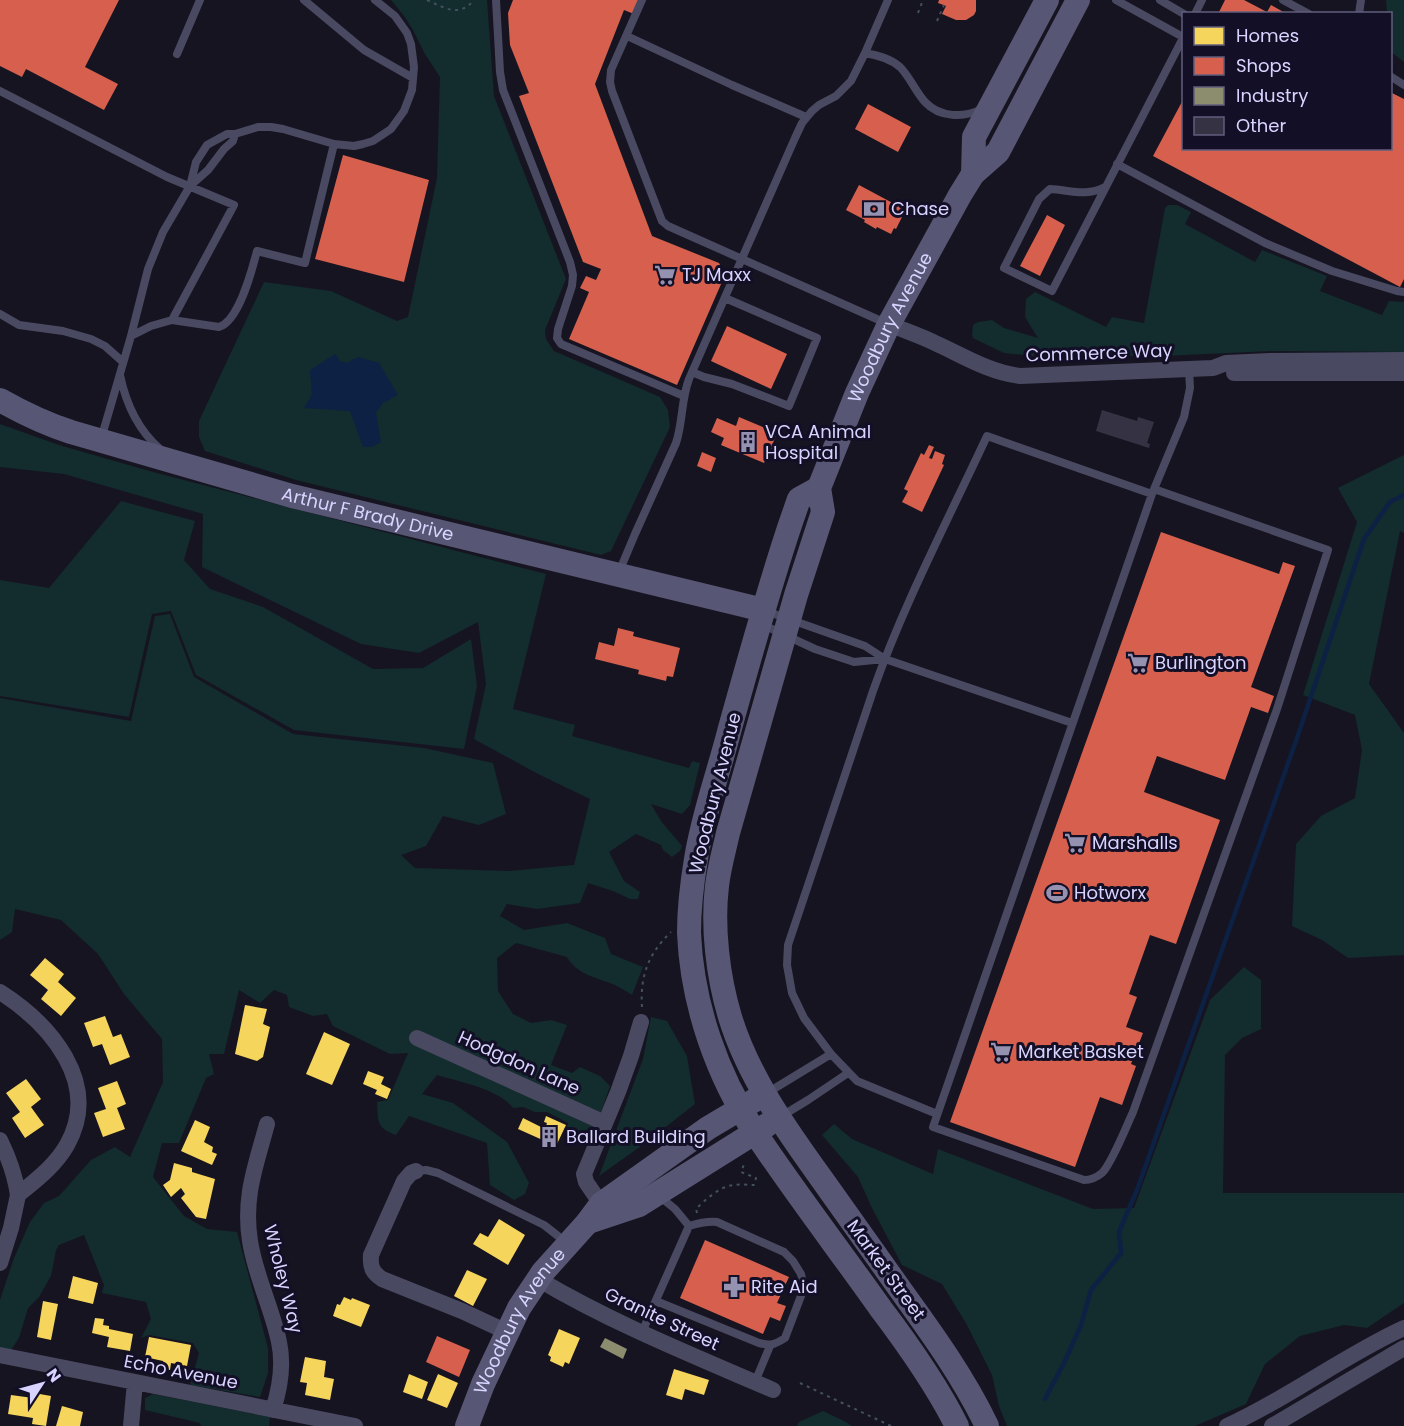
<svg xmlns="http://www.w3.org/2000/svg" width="1404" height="1426" viewBox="0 0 1404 1426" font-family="Poppins,sans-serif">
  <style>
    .green { fill: #132c2d }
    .water { fill: #0d2144 }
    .homes { fill: #f6d55c }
    .shops { fill: #d6604d }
    .industry { fill: #8c8c6e }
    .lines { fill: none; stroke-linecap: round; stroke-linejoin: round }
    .stream { stroke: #0d2144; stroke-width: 4.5 }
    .building { fill: #343243 }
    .path { stroke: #44505f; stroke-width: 2; stroke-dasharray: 3 4.5; stroke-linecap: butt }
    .lane { stroke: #4a4962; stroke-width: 8 }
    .street { stroke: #4a4962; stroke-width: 16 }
    .secondary { stroke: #575674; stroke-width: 24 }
    .labels { text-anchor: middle; stroke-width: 6; stroke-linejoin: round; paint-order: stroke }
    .poi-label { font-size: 18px; fill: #d9d4ff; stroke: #130f26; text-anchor: start }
    .street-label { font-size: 18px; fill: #d9d4ff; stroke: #130f26 }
  </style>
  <rect width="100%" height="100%" fill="#161421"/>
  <!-- green -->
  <path class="green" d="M391 0H487L494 96 566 279 545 330 546 339 554 351 660 397 668 410 670 427 611 551 601 555 296 480 205 451 199 437V421L264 282 331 291 397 321 408 317 437 178 440 77 425 54 413 30 404 16Z
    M1386 0H1404V62L1391 52 1390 14 1387 13Z
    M1168 205H1177L1191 212 1185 224 1255 262 1262 250 1327 276 1320 291 1382 315 1389 301 1404 302V352L1272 351 1163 356H1033L1004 353 973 338 972 334 973 325 978 322 992 320 1004 328 1038 338 1025 317 1026 299 1035 292 1106 327 1112 317 1144 323 1165 208Z
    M0 424 59 445 153 472 546 574 513 709 575 725 572 736 689 768 692 761 700 763 690 805 682 814 651 804 661 821 682 846 680 851 672 857 663 850 661 845 636 834 609 852 624 881 640 892 638 899H630L613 891 588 883 580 903 537 909 507 904 500 916 524 930 567 923 605 938 611 954 643 967 632 995C627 992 621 988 615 985 598 978 577 975 567 957L516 943 497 958 498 991 513 1014 531 1023 551 1020 567 1025 551 1065 572 1073 580 1067 600 1076 610 1086 594 1132 565 1135 568 1123 547 1112H535L523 1107 513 1108C499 1089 460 1082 437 1075L422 1094 453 1103 507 1142 529 1183 525 1194 514 1200 490 1185 487 1143 409 1116 396 1135C376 1128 378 1121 377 1102L388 1100 408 1053 390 1054 333 1026 327 1014 313 1016 289 1007 287 995 274 990 260 1003 239 990 224 1054H209L214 1074 206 1078 179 1143H162L153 1177 184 1216 207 1229 237 1232 268 1348V1373L260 1397 190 1385 199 1353 193 1343 149 1335 141 1338 151 1319 146 1302 102 1293 104 1285 84 1235 59 1245 56 1250 51 1276 39 1297 28 1308 19 1338 11 1350 0 1347V1300L14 1258 30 1222 44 1203 59 1196 91 1160 115 1147 130 1157 163 1082 162 1039 124 994 98 954 61 920 15 909 12 932 0 940V698L131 721 155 616 170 614 194 677 293 734 424 748 493 763 506 814 479 825 443 816 426 846 401 855 415 868 509 871 574 865 590 799 540 775 474 739 486 684 478 622 419 653 361 644 202 567 203 514 64 474 0 467Z
    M1404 455V533L1400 531 1369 684 1404 733V955L1348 958 1322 940 1292 926 1296 844 1321 816 1355 798 1362 750 1355 715 1303 695 1357 522 1338 488Z
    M121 501 195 521 184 560 210 589 263 607 373 669 423 668 471 639 477 686 464 749 294 730 196 675 171 611 152 614 129 717 0 696V580L49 588Z
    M1244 967 1261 980V1029L1242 1038 1225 1055 1223 1193H1404V1303L1367 1328 1344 1325 1300 1336 1265 1364 1246 1404 1195 1426H1007L999 1406 992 1375 967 1325 942 1284 902 1265 871 1206 858 1177 822 1135 834 1124 852 1139 933 1174 938 1149 1093 1209 1134 1208 1210 1000Z
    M651 1017 667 1021 687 1056 695 1104 644 1144 599 1176 643 1059Z
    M153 1394 270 1417 269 1426H201L200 1423 145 1410V1398Z
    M823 1411 844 1421 852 1426H797L799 1422Z"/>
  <!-- water -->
  <path class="water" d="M335 354 340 361 347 363 358 357 379 363 398 395 383 403 376 413 381 442 372 447H363L350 411 304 408 312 394 310 370Z"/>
  <!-- homes -->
  <path class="homes" d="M45 958 64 974 58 982 76 998 61 1016 41 999 48 990 30 975Z
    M245 1005 267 1009 263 1024 270 1027 263 1057 257 1061 235 1054Z
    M105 1016 113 1037 121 1034 130 1057 110 1065 102 1044 93 1047 84 1023Z
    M324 1032 350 1044 332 1085 306 1074Z
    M368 1071 384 1077 381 1084 391 1089 387 1099 375 1094 377 1090 363 1084Z
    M26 1079 41 1099 31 1107 44 1125 25 1138 12 1118 20 1112 6 1093Z
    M117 1081 126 1104 117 1108 125 1129 103 1137 94 1113 106 1109 98 1088Z
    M546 1116 566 1125 556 1146 518 1129 523 1118 545 1129 547 1123 544 1122Z
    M195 1120 210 1127 204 1142 213 1147 212 1152 217 1154 212 1165 181 1151Z
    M174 1163 192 1168V1172L215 1179 206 1219 196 1217 181 1198 185 1194 181 1188 171 1197 163 1185 170 1180Z
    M499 1219 525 1235 508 1265 473 1244 480 1233 488 1237Z
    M467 1270 487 1279 473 1306 454 1296Z
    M73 1276 98 1283 93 1304 68 1298Z
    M344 1297 351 1300 352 1298 370 1305 361 1327 333 1316 337 1304 340 1305Z
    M43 1301 58 1304 51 1340 37 1337Z
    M95 1318 104 1319 103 1325 109 1326V1329L133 1334 130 1351 107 1347 109 1337 92 1333Z
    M559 1329 580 1338 569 1364 565 1362 563 1367 550 1361 551 1357 548 1355Z
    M149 1337 191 1345 187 1366 171 1363 170 1370 162 1368 163 1361 145 1357Z
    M305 1357 326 1361 324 1377 334 1379 330 1400 305 1395 307 1383 300 1382Z
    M674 1369 709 1380 704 1395 685 1389 682 1400 666 1395Z
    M409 1374 428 1382 422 1399 403 1392Z
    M438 1374 458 1383 447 1408 427 1400Z
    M34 1393 51 1396 46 1426 32 1424 33 1418 8 1414 11 1395 33 1398Z
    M62 1406 83 1412 80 1426H56Z"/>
  <!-- shops -->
  <path class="shops" d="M0 0H119L85 67 118 84 104 110 26 69 22 77 0 66Z
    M513 0H639L634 14 624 10 595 84 652 236 719 263 725 275 677 385 569 339 589 292 580 288 586 276 596 280 601 269 583 262 519 96 529 93 510 45 508 13Z
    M939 0H976V11L974 15 966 20H956L942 14 946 6 938 3Z
    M1225 0H1244L1267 12 1271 5 1287 14H1218Z
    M1390 92 1404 99V279L1400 287 1153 156 1184 98V148H1390Z
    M868 104 911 127 898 152 855 129Z
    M343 155 429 180 404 282 315 259Z
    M859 185 902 208 899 215 902 217 896 229 894 228 891 234 877 227 876 229 864 222 865 220 846 210Z
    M1047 215 1065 225 1040 276 1020 266Z
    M727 326 787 354 771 389 711 361Z
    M739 417 777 433 771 448 773 449 770 456 768 455 764 463 721 445 724 438 711 432 717 418 736 426Z
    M929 445 934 447 929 458 932 459 935 451 945 455 942 464 944 465 922 512 902 502 908 491 904 489 921 453 924 455Z
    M702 452 716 458 711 472 697 466Z
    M1161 532 1279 574 1283 562 1295 566 1251 687 1274 696 1268 713 1251 707 1225 780 1157 756 1144 792 1220 820 1176 944 1150 935 1129 994 1137 997 1126 1027 1143 1033 1131 1064 1136 1066 1122 1105 1100 1097 1075 1167 950 1122Z
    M618 628 634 632 633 636 680 648 673 677 667 676 666 681 638 674 639 670 595 659 599 642 614 646Z
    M705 1240 789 1277 777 1303 786 1306 780 1321 770 1317 763 1334 680 1298Z
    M437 1336 470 1350 459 1377 426 1362Z"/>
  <!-- industry -->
  <path class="industry" d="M605 1338 627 1349 623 1359 600 1347Z"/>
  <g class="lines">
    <!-- stream -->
    <path class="stream" d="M1045 1399 1065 1361 1081 1325 1091 1290 1121 1253 1119 1232 1137 1190 1297 738 1364 539 1390 502 1404 495"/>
  </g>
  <!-- building -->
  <path class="building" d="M1102 410 1137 421 1138 417 1154 422 1147 443 1150 444 1149 448 1096 431Z"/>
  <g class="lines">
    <!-- path -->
    <path class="path" d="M427 0C445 8 459 18 474 0
      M918 13 923 0
      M937 21 944 5
      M642 1007C640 976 648 954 671 932
      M697 1213 696 1209C705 1200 720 1186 734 1185 741 1184 748 1185 754 1185L756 1178 741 1172 745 1162
      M800 1383 891 1426"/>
    <!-- lane -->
    <path class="lane" d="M304 0 364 50 413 78
      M496 0 500 72 503 90 570 262 573 275 572 286 558 329 557 338 561 344 684 396
      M642 0 611 70 610 82 612 91 662 221 668 226 888 324
      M1116 0 1183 37
      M1160 0 1184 14
      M1283 0 1309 14
      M1195 14 1202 0
      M1359 14 1361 0
      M627 36 732 85 806 117
      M865 53C877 55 891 59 900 67 910 77 915 91 925 102 940 118 964 118 982 109
      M177 54 200 0
      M1390 76 1404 85
      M0 91 167 177 234 205 172 320
      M1117 164 1265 243 1332 271 1397 291 1404 292
      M190 186 208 170 224 149 233 141 235 134
      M1105 187C1086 197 1070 190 1050 189L1039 199 1004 268 1052 291 1184 36
      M0 314 19 325 63 331 91 339 105 346 123 362
      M131 336 151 326 172 320 219 327C239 321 252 270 257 251L305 263 334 144
      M692 372 704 377 732 384 789 406 817 338 725 298
      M120 375C126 404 137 429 160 449
      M101 439 131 336 148 269 163 232 190 186 196 162 207 145 227 134H235L258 127H271L283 129 334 144 354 146 363 144 373 141 391 129 404 111 412 90 414 67 411 44 407 33 395 16 375 0
      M1154 489 1328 550 1277 709 1133 1112C1126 1127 1112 1163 1102 1173 1096 1178 1091 1180 1084 1180L933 1127 1152 494 1184 417 1190 388 1189 369
      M619 572 635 534 676 443C683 422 681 400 689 379L795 138 802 123 812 111 819 105 836 96 851 81 865 53 888 0
      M766 611 865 646 885 659 1072 723
      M761 624 815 649 854 662 884 659
      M767 1093 831 1054
      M937 1114 857 1081 831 1054 804 1018 792 993 787 965 788 945 873 691C904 603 948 520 987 436L1152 494
      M780 1117 808 1100 848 1073
      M416 1171 426 1170 438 1173 544 1225 567 1243
      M659 1196 675 1209 689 1226
      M642 1333 648 1318 689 1226C699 1223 707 1221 717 1222L784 1252 793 1261 801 1274 804 1288 785 1338C774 1345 771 1346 759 1343L656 1301
      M755 1382 770 1346"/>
    <!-- street -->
    <path class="street" d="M889 324C903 330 918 335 933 342 962 355 988 372 1020 376L1213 368 1226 363 1270 361 1404 360
      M1234 373H1404
      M0 992C50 1024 102 1083 67 1145 55 1166 36 1180 18 1195 15 1175 9 1158 0 1140
      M417 1038 605 1123
      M267 1124C256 1165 243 1197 250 1241 255 1275 272 1308 279 1342 284 1365 280 1388 273 1410
      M416 1171 411 1173 404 1181 371 1255C370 1267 372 1272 382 1279L462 1311 507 1332
      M601 1204 586 1182 584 1174 618 1092 631 1056 641 1022
      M0 1263 11 1228 18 1195
      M538 1279C612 1323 694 1356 773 1390
      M0 1355 355 1426
      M131 1426 135 1382
      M1227 1426C1289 1398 1343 1356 1404 1328
      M1272 1426 1404 1348"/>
    <!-- secondary -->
    <g class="secondary">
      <path d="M973 174 974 137 1047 0"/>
      <path id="s1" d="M0 400C23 413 46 424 71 432L292 496 764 610"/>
      <path d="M819 488 799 499 791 522C768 590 749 660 730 728 719 772 703 814 696 859 692 883 689 908 689 933 692 1004 717 1076 756 1134 796 1194 840 1251 881 1309 909 1346 936 1384 957 1426"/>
      <path d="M588 1222 639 1205 767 1125"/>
      <path id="s2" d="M467 1426 483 1384 519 1308 543 1272 587 1223 601 1204 708 1128 755 1100"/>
      <path id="s3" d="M987 1426C964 1378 933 1335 902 1292 875 1254 848 1216 821 1178 785 1128 748 1076 730 1017 718 977 712 927 717 886 719 868 724 851 728 833L796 595 823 512 819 488 857 393 889 324 960 195 973 174 998 152 1078 0"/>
    </g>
  </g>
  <!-- icons -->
  <defs>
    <symbol id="bank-bare" viewBox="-9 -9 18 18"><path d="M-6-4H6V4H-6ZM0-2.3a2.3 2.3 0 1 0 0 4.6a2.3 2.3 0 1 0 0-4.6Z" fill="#9591b1" stroke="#130f26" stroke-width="2.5" paint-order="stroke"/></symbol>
    <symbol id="supermarket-bare" viewBox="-9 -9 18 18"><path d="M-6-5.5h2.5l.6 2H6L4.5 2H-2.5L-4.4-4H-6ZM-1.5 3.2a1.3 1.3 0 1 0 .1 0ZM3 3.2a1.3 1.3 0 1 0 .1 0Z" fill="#9591b1" stroke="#130f26" stroke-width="2.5" paint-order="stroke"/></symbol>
    <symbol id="building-bare" viewBox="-9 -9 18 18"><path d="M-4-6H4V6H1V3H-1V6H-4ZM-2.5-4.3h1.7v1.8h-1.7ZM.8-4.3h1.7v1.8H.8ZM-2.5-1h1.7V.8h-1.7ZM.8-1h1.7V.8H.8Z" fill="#9591b1" stroke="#130f26" stroke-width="2.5" paint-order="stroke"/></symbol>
    <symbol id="stadium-bare" viewBox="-9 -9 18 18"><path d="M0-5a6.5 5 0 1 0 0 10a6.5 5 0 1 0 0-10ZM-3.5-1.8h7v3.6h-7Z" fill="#9591b1" stroke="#130f26" stroke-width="2.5" paint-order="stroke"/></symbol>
    <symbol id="pharmacy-bare" viewBox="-9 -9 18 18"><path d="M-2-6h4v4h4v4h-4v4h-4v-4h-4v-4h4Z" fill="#9591b1" stroke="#130f26" stroke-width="2.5" paint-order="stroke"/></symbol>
  </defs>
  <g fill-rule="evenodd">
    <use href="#bank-bare" x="859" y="194" width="30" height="30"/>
    <use href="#supermarket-bare" x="650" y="260" width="30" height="30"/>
    <use href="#building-bare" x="733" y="427" width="30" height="30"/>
    <use href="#supermarket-bare" x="1123" y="648" width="30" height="30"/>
    <use href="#supermarket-bare" x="1060" y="828" width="30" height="30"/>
    <use href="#stadium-bare" x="1042" y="878" width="30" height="30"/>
    <use href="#supermarket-bare" x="986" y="1037" width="30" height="30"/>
    <use href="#building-bare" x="534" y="1122" width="30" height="30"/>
    <use href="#pharmacy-bare" x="719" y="1272" width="30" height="30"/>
  </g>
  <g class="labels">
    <!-- poi labels -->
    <g class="poi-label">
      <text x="891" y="215">Chase</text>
      <text x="682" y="281">TJ Maxx</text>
      <text x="765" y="438">VCA Animal<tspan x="765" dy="21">Hospital</tspan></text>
      <text x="1155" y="669">Burlington</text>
      <text x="1092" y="849">Marshalls</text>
      <text x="1074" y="899">Hotworx</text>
      <text x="1018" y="1058">Market Basket</text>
      <text x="566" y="1143">Ballard Building</text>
      <text x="751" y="1293">Rite Aid</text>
    </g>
    <!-- street labels -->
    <g class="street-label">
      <text dy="6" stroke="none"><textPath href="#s3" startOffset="1206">Woodbury Avenue</textPath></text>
      <text transform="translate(1099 353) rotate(-2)" y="6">Commerce Way</text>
      <text dy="6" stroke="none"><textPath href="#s1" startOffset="386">Arthur F Brady Drive</textPath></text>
      <text transform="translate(715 793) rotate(-76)" y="6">Woodbury Avenue</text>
      <text transform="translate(519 1063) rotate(24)" y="6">Hodgdon Lane</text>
      <text transform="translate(886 1270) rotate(54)" y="6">Market Street</text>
      <text transform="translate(283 1279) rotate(76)" y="6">Wholey Way</text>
      <text transform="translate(662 1319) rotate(25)" y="6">Granite Street</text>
      <text dy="6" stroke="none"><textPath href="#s2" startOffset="118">Woodbury Avenue</textPath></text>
      <text transform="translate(181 1372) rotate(11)" y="6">Echo Avenue</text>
    </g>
  </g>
  <!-- legend -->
  <rect x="1182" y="12" width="210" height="138" fill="#130f26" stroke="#625e7d" stroke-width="1.5"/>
  <rect x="1194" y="27" width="30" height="18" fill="#f6d55c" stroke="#625e7d" stroke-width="1.5"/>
  <text x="1236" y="42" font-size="18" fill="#d9d4ff">Homes</text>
  <rect x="1194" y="57" width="30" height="18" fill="#d6604d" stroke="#625e7d" stroke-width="1.5"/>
  <text x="1236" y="72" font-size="18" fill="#d9d4ff">Shops</text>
  <rect x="1194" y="87" width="30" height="18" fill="#8c8c6e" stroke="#625e7d" stroke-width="1.5"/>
  <text x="1236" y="102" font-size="18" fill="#d9d4ff">Industry</text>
  <rect x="1194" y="117" width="30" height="18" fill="#343243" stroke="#625e7d" stroke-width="1.5"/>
  <text x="1236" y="132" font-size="18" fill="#d9d4ff">Other</text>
  <!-- north arrow -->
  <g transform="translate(42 1384) rotate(54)" stroke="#130f26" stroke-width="4.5" paint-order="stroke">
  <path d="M0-4.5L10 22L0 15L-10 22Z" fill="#d9d4ff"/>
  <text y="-9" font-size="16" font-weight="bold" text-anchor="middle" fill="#d9d4ff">N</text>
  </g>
</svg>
